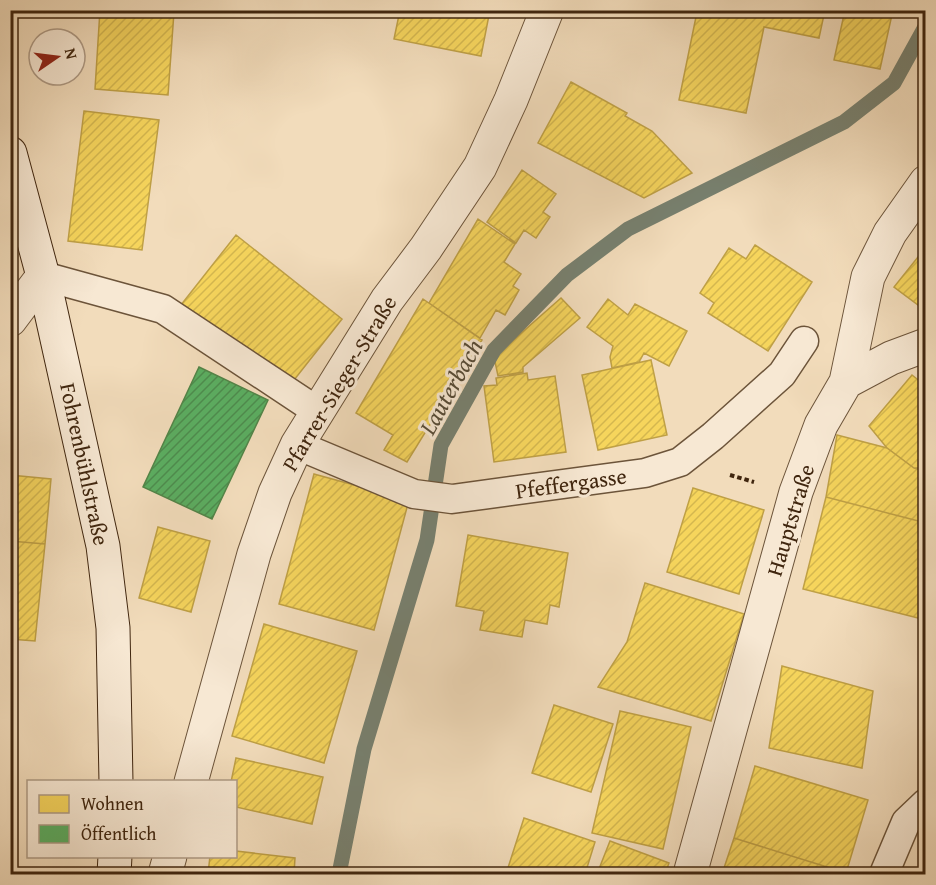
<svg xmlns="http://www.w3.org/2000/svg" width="936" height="885" viewBox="0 0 936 885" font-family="'Gentium Book Plus',serif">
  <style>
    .homes { fill: url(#homes-hatch); stroke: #bfa045; stroke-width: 1.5 }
    .public { fill: url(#public-hatch); stroke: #528548; stroke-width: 1.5 }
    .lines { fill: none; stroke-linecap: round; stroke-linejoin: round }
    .stream { stroke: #77806f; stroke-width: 15 }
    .lane-casing { stroke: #6c543a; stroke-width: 31 }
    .street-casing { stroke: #6c543a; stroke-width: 35 }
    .secondary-casing { stroke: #40260f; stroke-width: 35 }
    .path { stroke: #40260f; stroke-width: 4; stroke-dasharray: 4.5 3; stroke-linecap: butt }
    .lane { stroke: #f7e8d3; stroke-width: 28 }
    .street { stroke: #f7e8d3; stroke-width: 33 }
    .secondary { stroke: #f7e8d3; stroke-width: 33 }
    .labels { text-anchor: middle; stroke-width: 6; stroke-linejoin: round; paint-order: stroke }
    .street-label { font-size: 22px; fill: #40260f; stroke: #f7e8d3 }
    .water-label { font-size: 24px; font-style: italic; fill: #574c37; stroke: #f7e8d3 }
  </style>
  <defs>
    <pattern id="homes-hatch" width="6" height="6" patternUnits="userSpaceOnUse" patternTransform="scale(1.5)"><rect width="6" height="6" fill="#f6d55c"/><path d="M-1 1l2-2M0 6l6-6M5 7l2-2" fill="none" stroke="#d4b74f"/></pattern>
    <pattern id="public-hatch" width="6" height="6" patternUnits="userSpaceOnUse" patternTransform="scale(1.5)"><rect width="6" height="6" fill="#5aae61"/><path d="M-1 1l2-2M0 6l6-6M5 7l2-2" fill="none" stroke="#4c8d4e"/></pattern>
  </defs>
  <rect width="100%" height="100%" fill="#f2dcbb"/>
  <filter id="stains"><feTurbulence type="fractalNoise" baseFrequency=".00333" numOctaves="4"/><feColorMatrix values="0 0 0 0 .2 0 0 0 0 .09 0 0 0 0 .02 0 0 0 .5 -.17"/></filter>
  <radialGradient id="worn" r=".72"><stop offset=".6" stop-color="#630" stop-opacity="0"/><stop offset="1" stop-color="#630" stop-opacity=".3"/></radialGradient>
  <!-- homes -->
  <path class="homes" d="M100 10 174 12 168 95 95 89Z
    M400 10H490L481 56 394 39Z
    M689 10H825L819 38 764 27 746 113 679 100 697 12Z
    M845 10H893L880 69 834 60Z
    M571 82 627 113 625 116 652 131 692 173 644 198 538 143Z
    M84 111 159 120 142 250 68 241Z
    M522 170 556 194 543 212 550 217 536 238 524 230 516 243 487 222Z
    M478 219 515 244 504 262 521 274 513 286 519 290 505 315 496 310 480 338 429 303Z
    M236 235 342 319 287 389 181 305Z
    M755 245 812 282 768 351 708 313 714 303 700 293 729 248 746 259Z
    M926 247V311L894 287Z
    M561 298 580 318 523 367V372L498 376 494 357Z
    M423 299 482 340 407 462 384 450 393 435 356 413Z
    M608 299 628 315 635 304 687 331 669 366 644 353 639 362 612 368 610 357 613 346 587 327Z
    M651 360 667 435 598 450 582 375Z
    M527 373 528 380 555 376 566 452 494 462 484 386 497 385 496 378Z
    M912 375 926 386V468H914L887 448 869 426Z
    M837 435 887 448 914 468 926 471V523L826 497Z
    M314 474 409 500 374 630 279 604Z
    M10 475 51 479 45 544 10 541Z
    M693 488 764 510 739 594 667 572Z
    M826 497 926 523V620L803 589Z
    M158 527 210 541 191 612 139 598Z
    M468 535 568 553 559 607 550 605 547 624 525 620 522 637 480 630 484 611 456 606Z
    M10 541 45 544 35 641 10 639Z
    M645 583 744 614 711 721 598 687 627 642Z
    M264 624 357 651 324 763 232 736Z
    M782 666 873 691 862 768 769 748Z
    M554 705 613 724 591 792 532 773Z
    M620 711 691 727 663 849 592 833Z
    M236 758 323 777 312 824 236 807V782H231Z
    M755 766 868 800 846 873 734 838Z
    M524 818 595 842 585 874H506Z
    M734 838 827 867 824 874H722Z
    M610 841 669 863 665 874H597Z
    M236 851 295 858 294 874H208L210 856H236Z"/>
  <!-- public -->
  <path class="public" d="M199 367 268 400 212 519 143 487Z"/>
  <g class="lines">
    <!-- stream -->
    <path class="stream" d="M339 874 364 749 427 540 441 445 494 350 567 275 628 229 844 122 894 83 926 25"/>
    <defs>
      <path id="lane" d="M43 276 163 309 317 411
        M297 445 414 494 452 499 645 473 680 462 713 436 782 374 804 341
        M884 874 906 822 926 803"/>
      <path id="street" d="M10 320 43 276
        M846 382 891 358 926 345
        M191 782 254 554 275 493 297 445 387 300 426 248 480 167 511 100 547 10
        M165 874 170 856
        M690 874 796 492 821 425 846 382 868 277 890 233 926 182"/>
      <path id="secondary" d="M10 153 43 276 103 546 113 628 116 782
        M114 874 115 856"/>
    </defs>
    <!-- lane casing -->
    <use href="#lane" class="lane-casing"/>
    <!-- street casing -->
    <use href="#street" class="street-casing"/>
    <!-- secondary casing -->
    <use href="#secondary" class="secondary-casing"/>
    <!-- path -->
    <path class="path" d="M730 475 754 482"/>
    <!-- lane -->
    <use href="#lane" class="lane"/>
    <!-- street -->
    <use href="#street" class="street"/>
    <!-- secondary -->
    <use href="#secondary" class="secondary"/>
  </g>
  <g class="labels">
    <!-- street labels -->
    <g class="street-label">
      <text transform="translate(339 383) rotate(-59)" y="8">Pfarrer-Sieger-Straße</text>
      <text transform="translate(85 464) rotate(78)" y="8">Fohrenbühlstraße</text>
      <text transform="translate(571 483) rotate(-8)" y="8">Pfeffergasse</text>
      <text transform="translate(790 520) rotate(-73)" y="8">Hauptstraße</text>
    </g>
    <!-- water labels -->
    <g class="water-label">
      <text transform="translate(451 387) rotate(-61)" y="8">Lauterbach</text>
    </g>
  </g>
  <!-- margin -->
  <rect width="936" height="885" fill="none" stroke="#f2dcbb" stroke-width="36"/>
  <rect x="12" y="12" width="912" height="861" fill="none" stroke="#40260f" stroke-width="3"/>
  <rect x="18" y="18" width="900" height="849" fill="none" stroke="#40260f" stroke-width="1.5"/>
  <!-- legend -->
  <rect x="27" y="780" width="210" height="78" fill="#f7e8d3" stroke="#ae9a85" stroke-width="1.5"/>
  <rect x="39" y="795" width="30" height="18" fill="#f6d55c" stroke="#ae9a85" stroke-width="1.5"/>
  <text x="81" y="810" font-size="18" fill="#40260f">Wohnen</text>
  <rect x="39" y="825" width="30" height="18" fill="#5aae61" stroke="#ae9a85" stroke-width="1.5"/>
  <text x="81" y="840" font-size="18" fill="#40260f">Öffentlich</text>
  <!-- north arrow -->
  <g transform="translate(57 57) rotate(76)"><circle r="28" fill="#f7e8d3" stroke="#ae9a85" stroke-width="1.5"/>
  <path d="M0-4.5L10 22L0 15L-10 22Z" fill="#8f2418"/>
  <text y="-9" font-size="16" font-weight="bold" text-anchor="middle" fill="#40260f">N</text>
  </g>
  <rect width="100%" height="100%" filter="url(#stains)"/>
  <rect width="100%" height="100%" fill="url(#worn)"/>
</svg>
